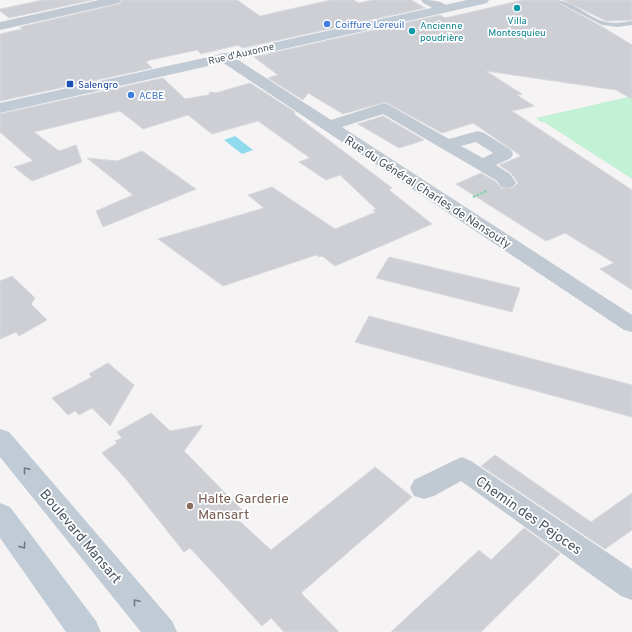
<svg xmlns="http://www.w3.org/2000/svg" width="632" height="632" viewBox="0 0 632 632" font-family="Overpass,sans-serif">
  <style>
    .green { fill: #c3f1d5 }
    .water { fill: #90daee }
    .building { fill: #cdcfd5; stroke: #d7d9de }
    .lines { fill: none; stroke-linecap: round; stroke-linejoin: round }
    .path { stroke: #7ad0a6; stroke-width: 2; stroke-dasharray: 2.5 1.5; stroke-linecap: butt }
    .lane { fill: #c1cad2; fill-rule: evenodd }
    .street { fill: #c1cad2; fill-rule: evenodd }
    .secondary { fill: #c1cbd6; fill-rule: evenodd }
    .oneway { stroke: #6e7984 }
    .culture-dot { fill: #0f9aa8; stroke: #fff; stroke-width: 1.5 }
    .shop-dot { fill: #3f7fe0; stroke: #fff; stroke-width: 1.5 }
    .transit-dot { fill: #1a4fb4; stroke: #fff; stroke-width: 1.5 }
    .education-dot { fill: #8d6e63; stroke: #fff; stroke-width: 1.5 }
    .labels { text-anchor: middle; stroke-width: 3.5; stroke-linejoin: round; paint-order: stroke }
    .far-culture-label { font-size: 10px; fill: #0d838f; stroke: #fff }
    .far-shop-label { font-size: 10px; fill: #366cbe; stroke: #fff; text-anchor: start }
    .far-street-label { font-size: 10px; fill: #4a5661; stroke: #fff }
    .far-transit-label { font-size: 10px; fill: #164399; stroke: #fff; text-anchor: start }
    .street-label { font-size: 12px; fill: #4a5661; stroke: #fff }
    .near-education-label { font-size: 14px; fill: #785e54; stroke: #fff; text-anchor: start }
    .near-street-label { font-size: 14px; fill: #4a5661; stroke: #fff }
  </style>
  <rect width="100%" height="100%" fill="#f5f3f3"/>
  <!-- green -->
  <path class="green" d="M632 96V179L544 122H541L536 118Z"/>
  <!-- water -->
  <path class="water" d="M235 136 253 150 242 154 224 140Z"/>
  <!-- building -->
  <path class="building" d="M43 0H92L9 18 0 11V9Z
    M122 0H237L260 16 331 0H353L359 3 373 0H411L425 8 242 48 238 45 201 54 197 50 150 60 146 62 152 68 0 101V34L22 29 20 27 119 4Z
    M523 0H553L601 26 632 45V99L616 90 486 71 522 94 517 95 534 106 512 111 632 190V290L600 269 614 263 565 233 546 241 456 184 481 173 496 182 501 188H513L518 183 511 173 499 165 521 156 473 123 442 133 385 102 343 114 308 93 303 100 268 78 278 75 254 57 440 15 445 18Z
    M563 0H632V20L606 21Z
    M163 78 185 99 208 95 210 92 216 93 250 83 295 112 294 114 392 188 389 190 432 224 335 266 322 256 319 257 316 255 223 286 158 239 264 208 248 195 272 187 335 229 376 212 373 210 376 209 340 175 326 180 299 162 310 158 258 121 212 134 188 115 143 129 120 111 34 132 59 151 76 145 82 162 32 181 14 167 33 161 0 132V114Z
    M383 116 424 140 399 148 358 124Z
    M142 151 196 189 103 227 96 211 133 195 87 158 117 161Z
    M389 257 520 288 512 312 376 278Z
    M12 276 35 298 31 304 47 320 19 336 16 332 0 339V281Z
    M369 316 632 385V417L355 342Z
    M108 363 134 385 110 426 92 408 79 415 75 411 68 415 52 398 92 377 89 374Z
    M151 413 170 431 203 425 184 451 242 510 234 516 271 550 375 467 412 497 301 593 339 632H284L271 618 262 626 190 548 184 552 126 479 102 453 117 443 115 441 122 438 117 432Z
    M495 455 591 522 632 493V530L605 549 481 466Z
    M524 528 560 554 481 632H391L479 550 491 560Z"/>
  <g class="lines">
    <!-- path -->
    <path class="path" d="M473 197 487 191"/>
    <!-- lane -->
    <path class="lane" d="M554 0C573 0 588 18 606 22 615 24 624 22 632 21V25L617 27 602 25Z"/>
    <!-- street -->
    <path class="street" d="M99 0H121L119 3 115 4 0 30V22Z
      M421 0C432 0 443 0 450 9L448 12H440L423 3Z
      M224 53 229 54 331 120 384 103 389 105 449 139 478 131 484 133 511 150 513 154 511 158 496 165 510 174 516 183 513 187 507 188 501 187 497 181 477 169 383 114 342 127 632 315V332L624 330 219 60 217 57 219 54ZM476 142 493 153 483 158 461 146Z
      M462 457 471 461 632 569V600L621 596 461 481 434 496 424 499 414 496 410 488 414 480 453 461Z"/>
    <!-- secondary -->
    <path class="secondary" d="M467 0H489L487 3 483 4 0 113V103Z
      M0 429 9 432 172 621 177 632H141L0 457Z
      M0 503 10 507 96 621 101 632H66L0 538Z"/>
  </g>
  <!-- one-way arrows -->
  <defs><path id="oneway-chevron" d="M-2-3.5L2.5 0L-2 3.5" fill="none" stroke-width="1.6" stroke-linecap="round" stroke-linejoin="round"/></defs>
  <g class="oneway">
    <use href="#oneway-chevron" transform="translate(26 470) rotate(-130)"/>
    <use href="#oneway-chevron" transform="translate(23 546) rotate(54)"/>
    <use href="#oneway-chevron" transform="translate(136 602) rotate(-130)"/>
  </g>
  <!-- markers -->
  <g class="culture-dot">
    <circle cx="517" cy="8" r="4"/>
    <circle cx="412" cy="31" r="4"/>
  </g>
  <g class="shop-dot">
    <circle cx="327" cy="24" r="4"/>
    <circle cx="131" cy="95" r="4"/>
  </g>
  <rect class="transit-dot" x="66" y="80" width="8" height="8" rx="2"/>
  <circle class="education-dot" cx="190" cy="506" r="4"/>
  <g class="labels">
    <!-- far-culture labels -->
    <g class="far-culture-label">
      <text x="517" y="24">Villa<tspan x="517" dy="12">Montesquieu</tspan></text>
      <text x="420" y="29" text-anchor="start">Ancienne<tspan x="420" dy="12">poudrière</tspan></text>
    </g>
    <!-- far-shop labels -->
    <g class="far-shop-label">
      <text x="335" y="28">Coiffure Lereuil</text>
      <text x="139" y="99">ACBE</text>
    </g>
    <!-- far-street labels -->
    <g class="far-street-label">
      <text transform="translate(241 53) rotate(-13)" y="4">Rue d'Auxonne</text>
    </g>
    <!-- far-transit labels -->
    <g class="far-transit-label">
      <text x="78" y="88">Salengro</text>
    </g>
    <!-- street labels -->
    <g class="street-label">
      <text transform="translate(428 192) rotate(33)" y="4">Rue du Général Charles de Nansouty</text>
    </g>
    <!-- near-education labels -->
    <g class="near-education-label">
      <text x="198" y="503">Halte Garderie<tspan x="198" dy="16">Mansart</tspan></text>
    </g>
    <!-- near-street labels -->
    <g class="near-street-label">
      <text transform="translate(529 515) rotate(35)" y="5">Chemin des Pejoces</text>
      <text transform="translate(81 536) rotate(50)" y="5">Boulevard Mansart</text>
    </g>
  </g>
</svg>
